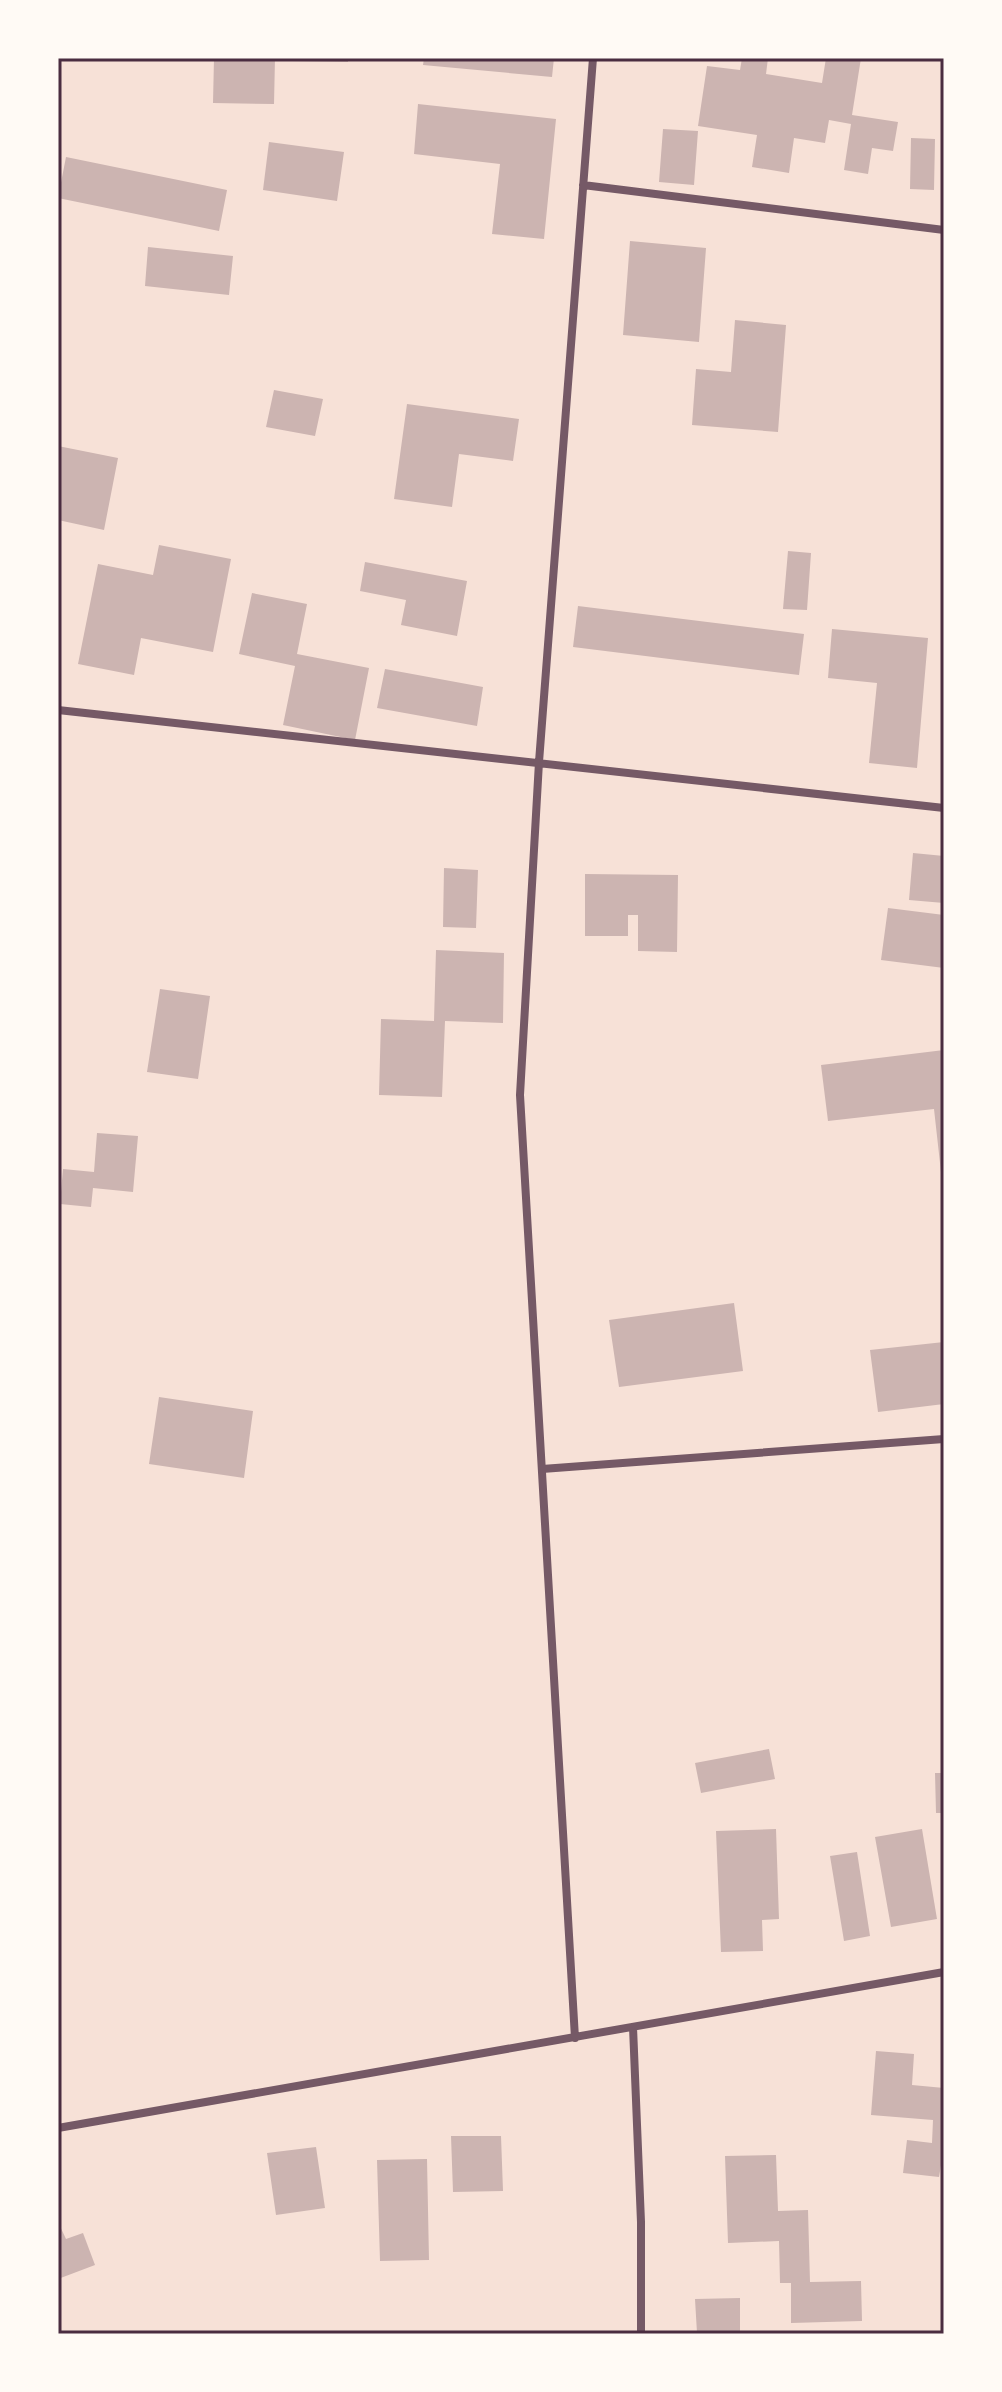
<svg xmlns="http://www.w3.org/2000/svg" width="1002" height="2392" viewBox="0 0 1002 2392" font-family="'PT Sans Narrow',sans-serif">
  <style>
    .building { fill: #ccb4b1 }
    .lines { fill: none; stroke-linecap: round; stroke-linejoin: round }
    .minor { stroke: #755966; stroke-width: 8 }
    .neatline { fill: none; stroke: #4a2c40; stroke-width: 3 }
  </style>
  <rect width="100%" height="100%" fill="#f7e1d7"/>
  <!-- building -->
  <path class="building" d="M214 58H275L274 104 213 103Z
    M292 58H348V62L292 61Z
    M424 58H554L552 77 423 65Z
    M742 58H768L766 74 822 83 826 58H861L852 115 898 122 893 151 872 148 868 174 844 170 851 124 829 120 825 143 794 138 789 173 752 167 757 135 698 126 707 66 740 70Z
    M418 104 556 119 544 239 492 234 500 164 414 154Z
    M663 129 698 131 694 185 659 182Z
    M911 138 935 139 934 190 910 189Z
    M269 142 344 152 337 201 263 190Z
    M66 157 227 190 219 231 58 198Z
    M630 241 706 248 699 342 623 335Z
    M148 247 233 256 229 295 145 286Z
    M735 320 786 325 778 432 692 425 696 369 731 372Z
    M274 390 323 399 315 436 266 427Z
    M407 404 519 419 513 461 459 454 452 507 394 499Z
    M58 446 118 458 104 530 58 520Z
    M159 545 231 559 213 652 141 638 134 675 78 664 98 564 153 575Z
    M788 551 811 553 807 610 783 609Z
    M365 562 467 581 457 636 401 625 406 600 360 591Z
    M252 593 307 604 297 654 369 668 355 740 283 725 295 666 239 654Z
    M578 606 804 634 799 675 573 647Z
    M832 629 928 638 917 768 869 763 877 683 828 678Z
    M385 669 483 687 477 726 377 708Z
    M913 853 944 856V903L909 900Z
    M444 868 478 870 476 928 443 927Z
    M585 874 678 875 677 952 638 951V915H628V936H585Z
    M888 908 944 915V968L881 960Z
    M436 950 504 953 503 1023 445 1021 442 1097 379 1095 381 1019 434 1021Z
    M160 989 210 996 198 1079 147 1072Z
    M944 1050V1172H941L934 1109 828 1121 821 1065Z
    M97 1133 138 1136 133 1192 93 1188 91 1207 60 1204 63 1169 94 1172Z
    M734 1303 743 1371 619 1387 609 1320Z
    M944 1342V1404L878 1412 870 1350Z
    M159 1397 253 1411 244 1478 149 1464Z
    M769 1749 775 1779 701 1793 695 1763Z
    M935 1773H944V1813H936Z
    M776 1829 779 1919 762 1920 763 1951 721 1952 716 1831Z
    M922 1829 937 1919 891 1927 875 1837Z
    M857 1852 870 1936 844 1941 830 1856Z
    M876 2051 914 2054 912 2085 944 2088V2147L939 2177 903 2173 907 2140 932 2143 933 2120 871 2115Z
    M451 2136H501L503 2191 453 2192Z
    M316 2147 325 2208 276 2215 267 2153Z
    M776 2155 778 2211 808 2210 810 2282 861 2281 862 2321 791 2323V2283H780L779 2241 728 2243 725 2156Z
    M427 2159 429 2260 380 2261 377 2160Z
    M58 2222 66 2239 83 2233 95 2265 58 2279Z
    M740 2298V2332L697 2333 695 2299Z"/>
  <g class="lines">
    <!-- minor -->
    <path class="minor" d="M583 185 944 230
      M58 710 944 808
      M542 1469 944 1439
      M633 2027 641 2222V2334
      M575 2038 520 1095 539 762 593 58
      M58 2128 944 1972"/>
  </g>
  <!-- border -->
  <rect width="1002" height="2392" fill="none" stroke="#fffaf5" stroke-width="120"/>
  <rect x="60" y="60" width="882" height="2272" class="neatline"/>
</svg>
